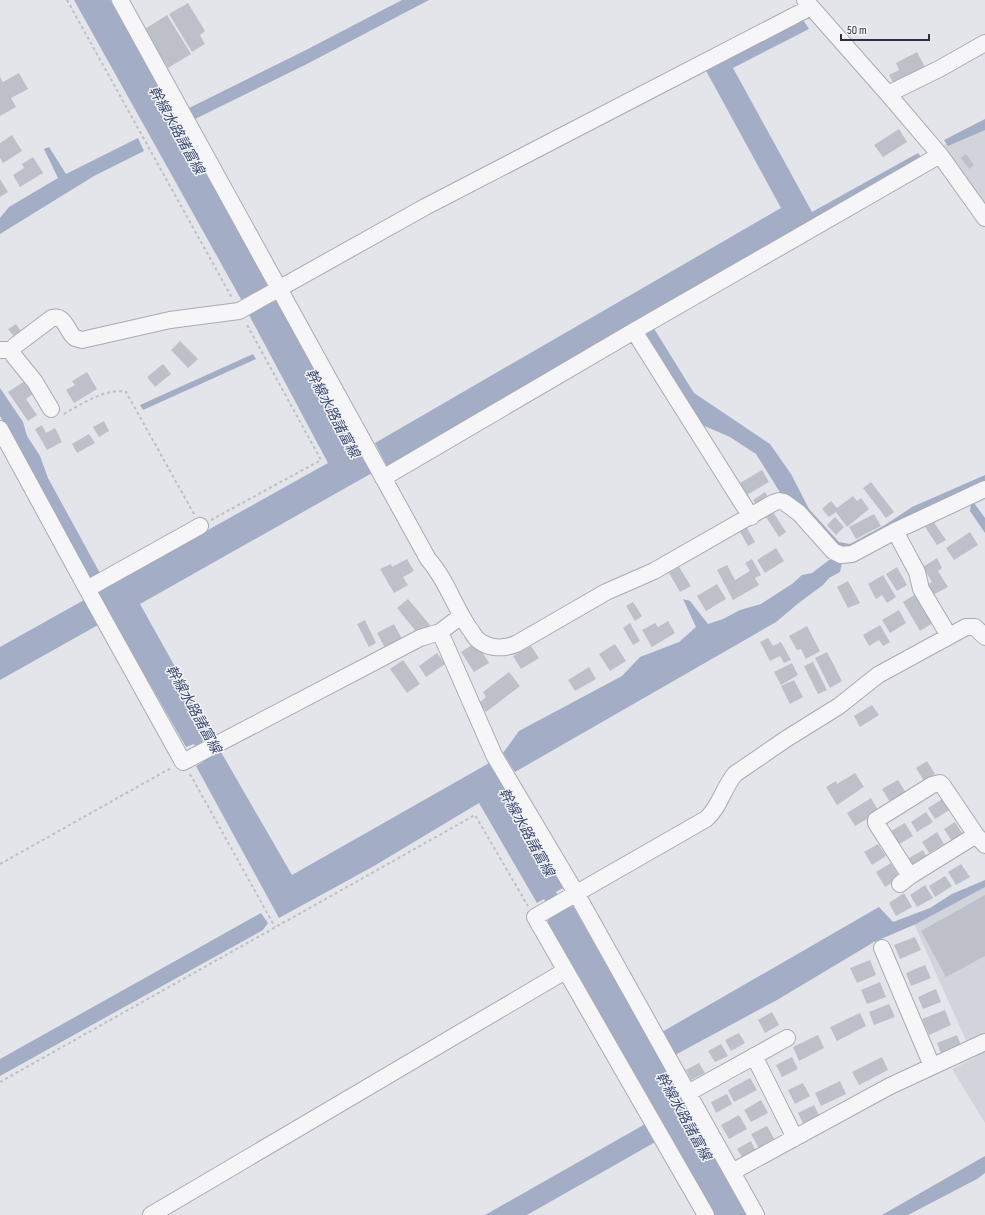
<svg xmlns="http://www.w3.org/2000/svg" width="985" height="1215" viewBox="0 0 985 1215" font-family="'Sofia Sans Condensed','Noto Sans JP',sans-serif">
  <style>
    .built { fill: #d2d4dc }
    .water { fill: #a3adc6 }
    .building { fill: #bec0c9 }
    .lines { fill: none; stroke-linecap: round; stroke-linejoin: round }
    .minor-casing { stroke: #a9abb4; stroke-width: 18 }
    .path { stroke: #bebfc5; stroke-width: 2; stroke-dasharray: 3 3; stroke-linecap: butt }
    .minor { stroke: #f6f6f9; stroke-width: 16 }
    .labels { text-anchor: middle; stroke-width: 3; stroke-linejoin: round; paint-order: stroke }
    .water-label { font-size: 14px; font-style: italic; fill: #3b4970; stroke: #f3f4f7 }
  </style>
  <rect width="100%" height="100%" fill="#e3e5ea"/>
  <!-- built -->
  <path class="built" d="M985 125V203L942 146Z
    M985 885V1123L952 1069 974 1058 913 922Z"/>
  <!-- water -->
  <path class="water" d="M74 0H110L269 286 261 291 269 304 277 300 372 473 140 604 212 733 205 737 214 756 221 752 292 875 491 762 563 888 556 892 565 909 573 906 748 1215H714L547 921 554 915 544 899 537 903 479 803 374 866 279 918 196 766 203 762 194 744 186 747 97 592 328 463 249 315 257 311 250 297 242 301Z
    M402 0H429L305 65 195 119 189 108 304 51Z
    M801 17 809 29 733 68 812 212 918 153 921 157 387 466 375 443 781 208 704 67Z
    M985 119V130L948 146 944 140Z
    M138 138 144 151 94 176 0 234V218L9 207 58 178 44 149 49 147 66 174Z
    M653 327 694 393 770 444 791 474 809 509 839 542 850 544 885 525 912 507 985 475V484L974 503 985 518V533L970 511 971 504 837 561 842 563 840 572 829 578 823 585 800 602 776 622 515 772 503 753 519 731 622 676 640 657 679 642 696 627 683 599 690 601 708 624 723 619 740 610 761 604 792 584 802 575 812 573 829 560H833L837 548 781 494 756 454 730 437 700 424 643 333Z
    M253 354 256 359 143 410 140 405Z
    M0 388 23 422 27 436 40 456 48 478 101 575 90 581 0 416Z
    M84 600 98 625 0 680V647Z
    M985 880V887L916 924 874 942 777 1000 675 1055 662 1032 879 907 893 922 930 908 952 894Z
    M261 913 268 923 263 930 0 1076V1059Z
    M647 1123 657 1141 527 1215H485Z
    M985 1156V1173L977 1179 908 1215H882Z"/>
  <!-- building -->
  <path class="building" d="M188 3 205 31 200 35 205 44 192 52 169 14Z
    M167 15 191 54 168 68 145 29Z
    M917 52 925 67 894 84 889 75 899 70 896 63Z
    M19 73 28 89 11 98 16 107 0 116V77L3 82Z
    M899 129 907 142 883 157 874 145Z
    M12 135 22 151 3 163 0 158V143Z
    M966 154 974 165 969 169 961 158Z
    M33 157 43 173 20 187 13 175 24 168 22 164Z
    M0 179 8 192 0 197Z
    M16 324 23 334 16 339 8 329Z
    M180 341 198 359 188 368 171 350Z
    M163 364 171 374 155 387 147 377Z
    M87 372 97 389 74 403 66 390 75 385 72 381Z
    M25 381 33 394 26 399 37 415 28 421 8 392Z
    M104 421 109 431 99 437 93 427Z
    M42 425 46 433 55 428 62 442 47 450 35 429Z
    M89 434 95 443 77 453 72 444Z
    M762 470 769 482 747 495 740 483Z
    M871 482 894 512 886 518 863 488Z
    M765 492 770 500 758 507 753 500Z
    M853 496 857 501 861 498 869 509 847 527 836 512 829 517 822 509 831 501 837 508Z
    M771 509 786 532 779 537 764 514Z
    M874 514 881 526 856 539 849 527Z
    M835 517 844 527 836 535 827 525Z
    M933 521 946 540 937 545 925 527Z
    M746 526 755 542 748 546 739 530Z
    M970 532 978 545 954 560 946 548Z
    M776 548 784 561 765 573 757 560Z
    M937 558 942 568 938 571 948 587 931 596 925 586 932 582 923 567Z
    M407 559 414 571 403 577 408 585 394 593 380 569 391 564 392 567Z
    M752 559 761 575 755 578 759 585 733 600 717 570 727 565 735 580 750 571 745 563Z
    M679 567 691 586 680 592 669 573Z
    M897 567 907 585 897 591 886 574Z
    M883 575 896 597 887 603 882 595 876 599 868 584Z
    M848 581 860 603 848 608 837 587Z
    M717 584 726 599 706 611 697 596Z
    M919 592 936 621 920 631 903 602Z
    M408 599 430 625 419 635 397 608Z
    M633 602 642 616 635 621 626 606Z
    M899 610 906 623 890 633 882 620Z
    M365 620 376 643 369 647 357 624Z
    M668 621 675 633 652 647 642 630 655 623 658 627Z
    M630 623 640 641 633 645 623 628Z
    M394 624 402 639 385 648 377 633Z
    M880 625 890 642 883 646 879 640 869 646 863 635Z
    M807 626 820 651 806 659 801 649 797 650 789 636Z
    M768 638 773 646 781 642 791 660 784 663 780 656 770 661 760 642Z
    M615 644 626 661 610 671 599 654Z
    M472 645 480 648 489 663 474 672 461 652Z
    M531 646 539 658 521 669 513 656Z
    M827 652 842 681 830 688 815 658Z
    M437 653 445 664 426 677 419 666Z
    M403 660 420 684 407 693 390 669Z
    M813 662 827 690 818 694 804 666Z
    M792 663 798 675 781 685 774 672Z
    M589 667 596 679 575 691 568 680Z
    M509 672 520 686 486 712 479 703 486 697 483 692Z
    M794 680 803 697 790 704 781 686Z
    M872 705 879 715 860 727 854 716Z
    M927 761 935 774 924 781 916 768Z
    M855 773 864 787 837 805 826 787 836 781 837 784Z
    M898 780 906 793 890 802 882 789Z
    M871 798 879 812 855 826 847 813Z
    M944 798 951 809 935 819 928 808Z
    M926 812 933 822 917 832 911 822Z
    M955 822 964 836 953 843 944 829Z
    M905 823 913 836 899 844 891 831Z
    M937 832 944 844 929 853 922 842Z
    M878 844 886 856 872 865 864 852Z
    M923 850 928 859 913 869 907 859Z
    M891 863 900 878 885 887 876 872Z
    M961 864 970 877 956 885 948 872Z
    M945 876 952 886 935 897 929 886Z
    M925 885 933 898 917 907 910 895Z
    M904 893 912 907 896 916 889 903Z
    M985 895V956L946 977 921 931Z
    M915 937 921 950 900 959 894 945Z
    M870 960 876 975 857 983 850 968Z
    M925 965 931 978 911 986 906 973Z
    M880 982 886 997 867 1004 861 990Z
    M936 989 941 1002 923 1009 918 997Z
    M889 1004 895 1017 874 1025 869 1012Z
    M945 1010 951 1025 929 1035 922 1019Z
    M772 1012 779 1025 765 1033 758 1020Z
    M860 1013 866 1026 837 1041 830 1027Z
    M739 1033 745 1043 731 1051 725 1040Z
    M818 1035 824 1048 799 1061 793 1047Z
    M957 1035 962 1048 942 1056 937 1043Z
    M721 1044 728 1056 715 1062 708 1051Z
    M792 1057 798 1069 782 1077 776 1065Z
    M882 1057 888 1070 859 1085 852 1072Z
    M699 1063 705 1073 691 1080 686 1070Z
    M750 1078 757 1090 734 1102 728 1090Z
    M840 1081 846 1094 821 1106 815 1093Z
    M803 1083 810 1096 795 1104 788 1090Z
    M727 1094 732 1104 716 1113 711 1102Z
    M761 1100 768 1113 751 1122 744 1110Z
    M814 1105 821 1119 805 1127 798 1113Z
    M739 1115 747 1129 729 1139 721 1125Z
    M767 1126 776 1142 760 1150 751 1134Z
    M751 1141 756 1152 743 1159 737 1149Z"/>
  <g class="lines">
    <defs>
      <path id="minor" d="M120 0 428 559C446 579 454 606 469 628 472 631 474 637 478 640 489 649 503 649 516 644L606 592 654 571 773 503 779 501 784 502 799 513 833 551 841 555 852 554 895 531
        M805 0 888 94 940 155 985 218
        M888 94 939 69 985 43
        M634 331 751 517
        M0 350H11L16 345 52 318C66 315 66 331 75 338 76 338 81 340 82 340L170 320 239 311 425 207 811 7
        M11 350 14 356 35 382 51 409
        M0 429 87 589 183 762 420 638 440 632
        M383 478 634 331 940 155
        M87 589 200 526
        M461 616 440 632 494 755 576 893 756 1215
        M949 636 921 589 917 572 895 531 985 489
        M910 876 876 823V820L932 785 940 783 943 786 976 835 985 845
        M900 884 910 876 976 835
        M882 948 932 1066
        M754 1056 795 1138
        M688 1093 787 1038
        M732 1172 890 1086 985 1042
        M151 1215 565 971
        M706 1215 535 917 706 819C720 807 723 788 735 774L786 739 839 706 878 675 966 627H975L985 637"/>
    </defs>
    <!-- minor casing -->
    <use href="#minor" class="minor-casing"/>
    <!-- path -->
    <path class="path" d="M67 0 232 298
      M64 414C79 405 108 387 126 392L194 514
      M211 520 321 460 246 323
      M190 774 275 927
      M0 864 171 768
      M0 1082 475 815 528 906"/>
    <!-- minor -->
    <use href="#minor" class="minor"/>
  </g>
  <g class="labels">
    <!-- water labels -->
    <g class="water-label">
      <text transform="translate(177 130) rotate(61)" y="5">幹線水路諸富線</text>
      <text transform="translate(333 413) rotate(62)" y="5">幹線水路諸富線</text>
      <text transform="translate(194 709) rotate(61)" y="5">幹線水路諸富線</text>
      <text transform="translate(527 832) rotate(61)" y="5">幹線水路諸富線</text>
      <text transform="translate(684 1116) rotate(61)" y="5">幹線水路諸富線</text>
    </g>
  </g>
  <!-- scale -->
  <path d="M841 34v6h88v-6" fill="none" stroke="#2d3040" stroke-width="2"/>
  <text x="847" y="34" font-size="12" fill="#2d3040" stroke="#f3f4f7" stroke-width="3" paint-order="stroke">50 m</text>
</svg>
